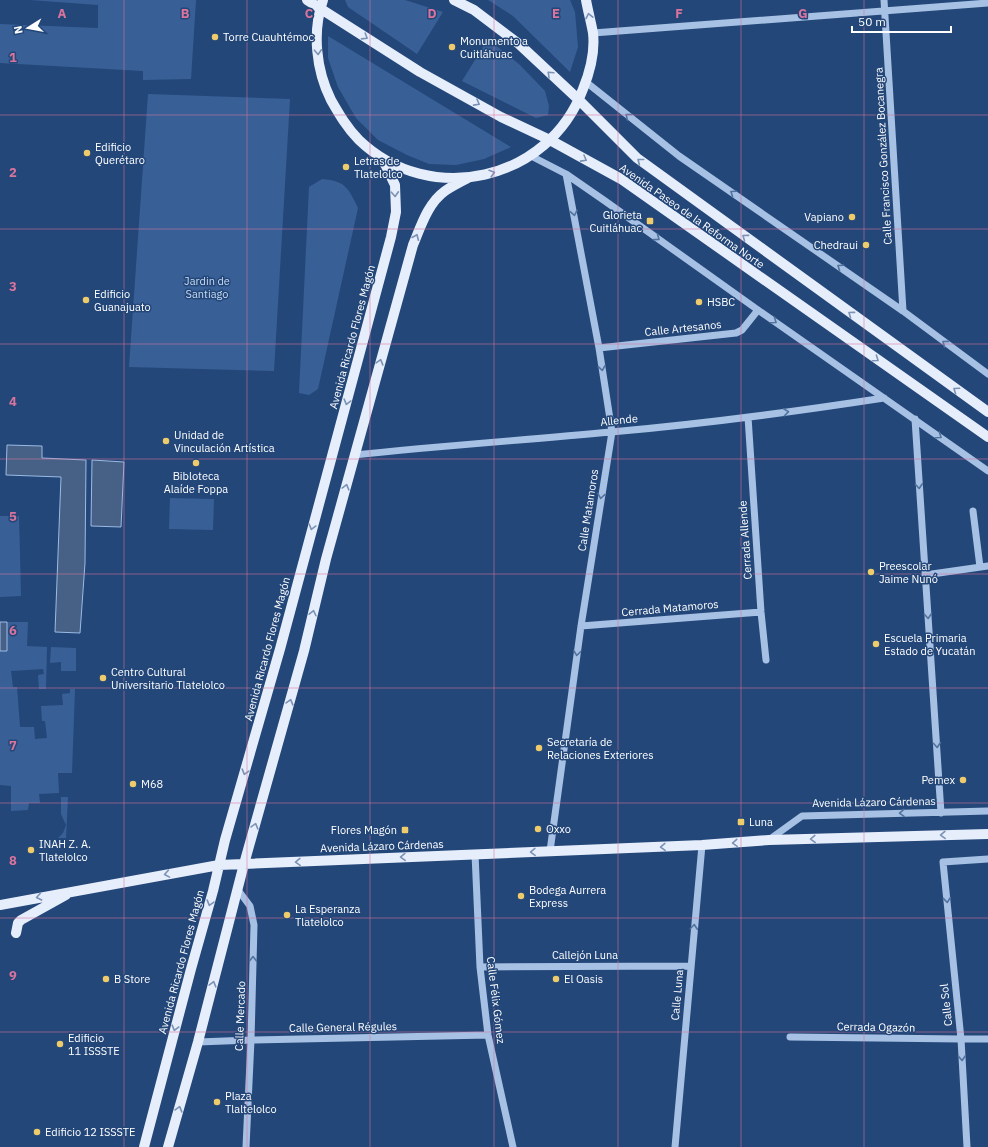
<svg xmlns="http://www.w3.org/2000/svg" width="988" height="1147" viewBox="0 0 988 1147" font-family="'IBM Plex Sans',sans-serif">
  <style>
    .green { fill: #386097 }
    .water { fill: #476186; stroke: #9bbbe5 }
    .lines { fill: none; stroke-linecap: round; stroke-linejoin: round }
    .minor { stroke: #a6c1e4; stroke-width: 7 }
    .major { stroke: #e6eefc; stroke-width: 10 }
    .oneway { stroke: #7b92b4 }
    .oneway2 { stroke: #52729e }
    .grid { fill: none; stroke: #da749d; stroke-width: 1; stroke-opacity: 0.55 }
    .poi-dot { fill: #eecb6b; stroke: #244779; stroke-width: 1.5 }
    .labels { text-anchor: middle; stroke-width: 3; stroke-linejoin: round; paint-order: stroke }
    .poi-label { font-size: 11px; fill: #fff; stroke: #244779; text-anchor: start }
    .street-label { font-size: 11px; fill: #fff; stroke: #244779 }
    .park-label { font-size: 11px; fill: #c9dbf3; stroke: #244779 }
    .grid-label { font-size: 13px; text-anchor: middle; font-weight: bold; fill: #da749d; stroke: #244779; stroke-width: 3; stroke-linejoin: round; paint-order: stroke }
  </style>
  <rect width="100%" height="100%" fill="#244779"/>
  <!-- green -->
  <path class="green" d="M30 0H196L191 79 143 80V71L0 63V24L98 28V5Z
    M345 0H405L443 12 417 54 348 7Z
    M488 0H570L575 12 578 47 570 72 513 16Z
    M328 36 511 147 484 159 456 165 429 164 407 155 378 140 356 118 338 87 328 58Z
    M488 39 520 65 545 91 549 106 548 115 536 118 462 81Z
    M148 94 290 99 274 371 129 367Z
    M322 179C345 181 348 187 358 208L318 389 309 395 299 393 309 187Z
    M170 498 214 499 213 530 169 529Z
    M0 516H19L21 596 0 597Z
    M7 622H28L27 646 47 647 46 689H39L38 675 44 674 43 669 11 671 13 687H17L20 727H34L35 739 47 738 45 721H42L41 706 63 705 62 694 70 693V689H75L72 773H58L59 793 39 794 40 803H29L28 810 11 811V786L0 785V651H7Z
    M51 647 76 648V671H61V662L50 663Z
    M61 797H68L66 838H58L63 833 66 825 61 814Z"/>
  <!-- water -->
  <path class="water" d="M7 445 42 446V458L86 460 85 563 80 633 55 632 61 477 6 475Z
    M92 460 124 462 121 527 91 526Z
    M0 622H7V651H0Z"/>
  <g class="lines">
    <!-- minor -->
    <path class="minor" d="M884 0 903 311
      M593 33 988 3
      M586 82 679 156 903 311 988 374
      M531 156 566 174 605 201 758 310 988 471
      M599 348 736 333 742 330 758 310
      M748 417 761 612 766 660
      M915 419 941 813
      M354 455C440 446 525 440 611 432 702 424 793 412 884 398
      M973 511 980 567
      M925 575 988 566
      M581 626 761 612
      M770 839 802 816 988 811
      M550 851 581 626 612 432 599 348 566 174
      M475 854 480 967 488 1035 513 1147
      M238 890 250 906 254 925 251 1040 246 1147
      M480 967 691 966
      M790 1037 961 1039H988
      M198 1042 251 1040 488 1035
      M675 1147 702 845
      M967 1147 961 1039 943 862 988 859"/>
    <!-- major -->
    <path class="major" d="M307 0 420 72 501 117 550 140 621 179 988 437
      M323 0C312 32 316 70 331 100 339 114 347 128 359 140 430 208 549 181 583 89 590 72 595 51 593 33 591 22 588 11 586 0
      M454 0 474 10 519 44 579 100 637 158 988 412
      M0 905 219 865 702 845 769 840 988 834
      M16 933 18 923 21 920 66 895
      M144 1147 191 969 213 891 225 840 280 649 391 237 396 212 395 185 382 158
      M168 1147 198 1042 244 864 304 651 326 559 413 245C421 226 428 203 445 191 452 186 460 182 468 178"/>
  </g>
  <!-- one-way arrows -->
  <defs><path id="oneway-chevron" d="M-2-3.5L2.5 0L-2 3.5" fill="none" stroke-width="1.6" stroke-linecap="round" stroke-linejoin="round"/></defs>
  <g class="oneway">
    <use href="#oneway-chevron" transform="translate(589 16) rotate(-102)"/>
    <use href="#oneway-chevron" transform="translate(365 37) rotate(32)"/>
    <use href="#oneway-chevron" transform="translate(318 52) rotate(87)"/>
    <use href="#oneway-chevron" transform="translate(550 74) rotate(-137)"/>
    <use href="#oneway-chevron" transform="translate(477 103) rotate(29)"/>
    <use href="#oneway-chevron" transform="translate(584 159) rotate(29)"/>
    <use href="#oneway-chevron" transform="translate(640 161) rotate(-142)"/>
    <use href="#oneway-chevron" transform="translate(492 173) rotate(-17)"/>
    <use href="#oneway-chevron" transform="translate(395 194) rotate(87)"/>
    <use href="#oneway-chevron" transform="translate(416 237) rotate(-67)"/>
    <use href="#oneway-chevron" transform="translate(745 237) rotate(-144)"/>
    <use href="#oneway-chevron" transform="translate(851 314) rotate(-144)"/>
    <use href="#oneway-chevron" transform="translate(876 359) rotate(35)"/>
    <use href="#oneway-chevron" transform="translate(380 362) rotate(-74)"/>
    <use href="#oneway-chevron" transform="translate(956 390) rotate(-145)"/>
    <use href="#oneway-chevron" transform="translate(347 402) rotate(105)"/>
    <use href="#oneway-chevron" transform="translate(346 487) rotate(-75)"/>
    <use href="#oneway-chevron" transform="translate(312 527) rotate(105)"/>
    <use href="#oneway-chevron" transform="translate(313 613) rotate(-77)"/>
    <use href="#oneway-chevron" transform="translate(290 702) rotate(-74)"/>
    <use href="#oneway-chevron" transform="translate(245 772) rotate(106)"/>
    <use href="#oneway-chevron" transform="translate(255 826) rotate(-74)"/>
    <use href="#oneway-chevron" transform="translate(943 835) rotate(178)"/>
    <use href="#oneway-chevron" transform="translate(813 839) rotate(178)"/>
    <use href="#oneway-chevron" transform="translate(735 843) rotate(176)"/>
    <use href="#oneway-chevron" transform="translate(663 847) rotate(178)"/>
    <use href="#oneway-chevron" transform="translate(533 852) rotate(178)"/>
    <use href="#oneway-chevron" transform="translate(403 857) rotate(178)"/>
    <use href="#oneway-chevron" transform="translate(298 862) rotate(178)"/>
    <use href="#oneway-chevron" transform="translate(167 874) rotate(170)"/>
    <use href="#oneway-chevron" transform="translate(39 897) rotate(169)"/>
    <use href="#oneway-chevron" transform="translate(210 903) rotate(106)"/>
    <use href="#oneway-chevron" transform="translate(213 984) rotate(-75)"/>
    <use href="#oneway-chevron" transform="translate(175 1028) rotate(105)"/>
    <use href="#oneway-chevron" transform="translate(179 1109) rotate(-74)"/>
  </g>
  <g class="oneway2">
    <use href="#oneway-chevron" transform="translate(628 116) rotate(-141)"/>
    <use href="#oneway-chevron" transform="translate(733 193) rotate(-145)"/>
    <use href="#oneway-chevron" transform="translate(574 213) rotate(79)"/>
    <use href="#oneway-chevron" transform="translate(657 238) rotate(36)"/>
    <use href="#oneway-chevron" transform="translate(840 267) rotate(-145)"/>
    <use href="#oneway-chevron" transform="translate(774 321) rotate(35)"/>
    <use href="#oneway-chevron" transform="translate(945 343) rotate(-143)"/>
    <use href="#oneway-chevron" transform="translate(602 368) rotate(81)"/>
    <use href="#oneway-chevron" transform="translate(786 412) rotate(-8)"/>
    <use href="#oneway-chevron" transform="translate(939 436) rotate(35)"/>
    <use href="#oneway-chevron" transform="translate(919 486) rotate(86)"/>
    <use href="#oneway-chevron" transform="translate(601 496) rotate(99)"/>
    <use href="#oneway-chevron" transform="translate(928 616) rotate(86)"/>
    <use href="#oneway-chevron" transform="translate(577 653) rotate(98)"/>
    <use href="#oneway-chevron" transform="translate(937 745) rotate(86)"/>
    <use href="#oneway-chevron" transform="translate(902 813) rotate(179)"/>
    <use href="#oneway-chevron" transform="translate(947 900) rotate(84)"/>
    <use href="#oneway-chevron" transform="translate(694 927) rotate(-85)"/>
    <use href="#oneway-chevron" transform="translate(253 959) rotate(-89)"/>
    <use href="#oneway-chevron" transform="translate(962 1058) rotate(87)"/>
  </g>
  <!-- grid -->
  <path class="grid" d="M124 0V1147M247 0V1147M370 0V1147M494 0V1147M618 0V1147M741 0V1147M864 0V1147M0 115H988M0 229H988M0 344H988M0 459H988M0 574H988M0 688H988M0 803H988M0 918H988M0 1032H988"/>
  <!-- markers -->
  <g class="poi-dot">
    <circle cx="215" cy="37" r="4"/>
    <circle cx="452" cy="47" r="4"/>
    <circle cx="87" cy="153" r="4"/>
    <circle cx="346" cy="167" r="4"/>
    <circle cx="852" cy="217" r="4"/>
    <rect x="646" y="217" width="8" height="8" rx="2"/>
    <circle cx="866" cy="245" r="4"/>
    <circle cx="86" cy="300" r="4"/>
    <circle cx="699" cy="302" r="4"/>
    <circle cx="166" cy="441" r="4"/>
    <circle cx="196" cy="463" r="4"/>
    <circle cx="871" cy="572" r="4"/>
    <circle cx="876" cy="644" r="4"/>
    <circle cx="103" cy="678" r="4"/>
    <circle cx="539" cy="748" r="4"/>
    <circle cx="963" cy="780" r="4"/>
    <circle cx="133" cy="784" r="4"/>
    <rect x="737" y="818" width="8" height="8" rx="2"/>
    <circle cx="538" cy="829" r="4"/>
    <rect x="401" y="826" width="8" height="8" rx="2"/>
    <circle cx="31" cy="850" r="4"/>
    <circle cx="521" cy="896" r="4"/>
    <circle cx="287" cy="915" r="4"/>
    <circle cx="106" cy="979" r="4"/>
    <circle cx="556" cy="979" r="4"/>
    <circle cx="60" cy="1044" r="4"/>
    <circle cx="217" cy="1102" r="4"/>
    <circle cx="37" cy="1132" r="4"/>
  </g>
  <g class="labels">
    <!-- poi labels -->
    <g class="poi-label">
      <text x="223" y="41">Torre Cuauhtémoc</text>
      <text x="460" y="45">Monumento a<tspan x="460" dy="13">Cuitláhuac</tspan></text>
      <text x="95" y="151">Edificio<tspan x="95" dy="13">Querétaro</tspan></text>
      <text x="354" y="165">Letras de<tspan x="354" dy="13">Tlatelolco</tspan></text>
      <text x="642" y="219" text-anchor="end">Glorieta<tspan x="642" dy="13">Cuitláhuac</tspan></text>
      <text x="844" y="221" text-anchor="end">Vapiano</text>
      <text x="858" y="249" text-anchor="end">Chedraui</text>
      <text x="94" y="298">Edificio<tspan x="94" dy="13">Guanajuato</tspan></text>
      <text x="707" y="306">HSBC</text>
      <text x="174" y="439">Unidad de<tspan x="174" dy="13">Vinculación Artística</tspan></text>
      <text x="196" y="480" text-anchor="middle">Bibloteca<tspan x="196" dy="13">Alaíde Foppa</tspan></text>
      <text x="879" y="570">Preescolar<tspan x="879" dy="13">Jaime Nunó</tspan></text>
      <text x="884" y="642">Escuela Primaria<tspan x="884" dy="13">Estado de Yucatán</tspan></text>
      <text x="111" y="676">Centro Cultural<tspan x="111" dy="13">Universitario Tlatelolco</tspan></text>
      <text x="547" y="746">Secretaría de<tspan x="547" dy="13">Relaciones Exteriores</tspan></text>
      <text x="955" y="784" text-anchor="end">Pemex</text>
      <text x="141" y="788">M68</text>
      <text x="749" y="826">Luna</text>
      <text x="546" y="833">Oxxo</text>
      <text x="397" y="834" text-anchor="end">Flores Magón</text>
      <text x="39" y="848">INAH Z. A.<tspan x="39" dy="13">Tlatelolco</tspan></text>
      <text x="529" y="894">Bodega Aurrera<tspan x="529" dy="13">Express</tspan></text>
      <text x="295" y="913">La Esperanza<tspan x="295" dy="13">Tlatelolco</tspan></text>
      <text x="114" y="983">B Store</text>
      <text x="564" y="983">El Oasis</text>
      <text x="68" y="1042">Edificio<tspan x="68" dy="13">11 ISSSTE</tspan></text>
      <text x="225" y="1100">Plaza<tspan x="225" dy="13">Tlaltelolco</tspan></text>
      <text x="45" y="1136">Edificio 12 ISSSTE</text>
    </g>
    <!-- street labels -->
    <g class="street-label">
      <text transform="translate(883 156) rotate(-93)" y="4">Calle Francisco González Bocanegra</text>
      <text transform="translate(692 216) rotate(35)" y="4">Avenida Paseo de la Reforma Norte</text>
      <text transform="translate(683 328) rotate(-6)" y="4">Calle Artesanos</text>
      <text transform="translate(352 337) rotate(-75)" y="4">Avenida Ricardo Flores Magón</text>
      <text transform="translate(619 420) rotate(-6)" y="4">Allende</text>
      <text transform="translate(588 510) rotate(-81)" y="4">Calle Matamoros</text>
      <text transform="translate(745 540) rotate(-94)" y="4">Cerrada Allende</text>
      <text transform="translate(670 608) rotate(-5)" y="4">Cerrada Matamoros</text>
      <text transform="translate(267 649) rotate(-75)" y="4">Avenida Ricardo Flores Magón</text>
      <text transform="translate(874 802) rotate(-1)" y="4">Avenida Lázaro Cárdenas</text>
      <text transform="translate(382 846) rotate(-2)" y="4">Avenida Lázaro Cárdenas</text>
      <text x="585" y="959">Callejón Luna</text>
      <text transform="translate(181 962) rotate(-75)" y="4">Avenida Ricardo Flores Magón</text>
      <text transform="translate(677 995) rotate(-85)" y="4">Calle Luna</text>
      <text transform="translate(496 1000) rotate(83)" y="4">Calle Félix Gómez</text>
      <text transform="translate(946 1005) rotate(-96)" y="4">Calle Sol</text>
      <text transform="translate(240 1016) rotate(-88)" y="4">Calle Mercado</text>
      <text transform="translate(343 1027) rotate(-1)" y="4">Calle General Régules</text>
      <text transform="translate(876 1027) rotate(1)" y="4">Cerrada Ogazón</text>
    </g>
    <!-- park labels -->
    <g class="park-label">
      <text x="207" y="285">Jardin de<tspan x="207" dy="13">Santiago</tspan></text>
    </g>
  </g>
  <g class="grid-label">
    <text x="62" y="18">A</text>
    <text x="185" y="18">B</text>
    <text x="309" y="18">C</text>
    <text x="432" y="18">D</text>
    <text x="556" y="18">E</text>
    <text x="679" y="18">F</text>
    <text x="803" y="18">G</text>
    <text x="13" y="62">1</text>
    <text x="13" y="177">2</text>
    <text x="13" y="291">3</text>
    <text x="13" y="406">4</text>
    <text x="13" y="521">5</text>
    <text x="13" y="635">6</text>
    <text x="13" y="750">7</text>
    <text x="13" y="865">8</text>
    <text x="13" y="980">9</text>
  </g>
  <!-- north arrow -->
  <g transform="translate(28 28) rotate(259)" stroke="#244779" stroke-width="3" paint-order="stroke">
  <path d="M0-3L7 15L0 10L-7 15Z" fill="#ffffff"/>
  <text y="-6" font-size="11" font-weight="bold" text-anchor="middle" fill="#ffffff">N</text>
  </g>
  <!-- scale -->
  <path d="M852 26v6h99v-6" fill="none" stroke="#ffffff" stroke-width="2"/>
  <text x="858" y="26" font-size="12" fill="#ffffff" stroke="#244779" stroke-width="3" paint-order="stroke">50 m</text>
</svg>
